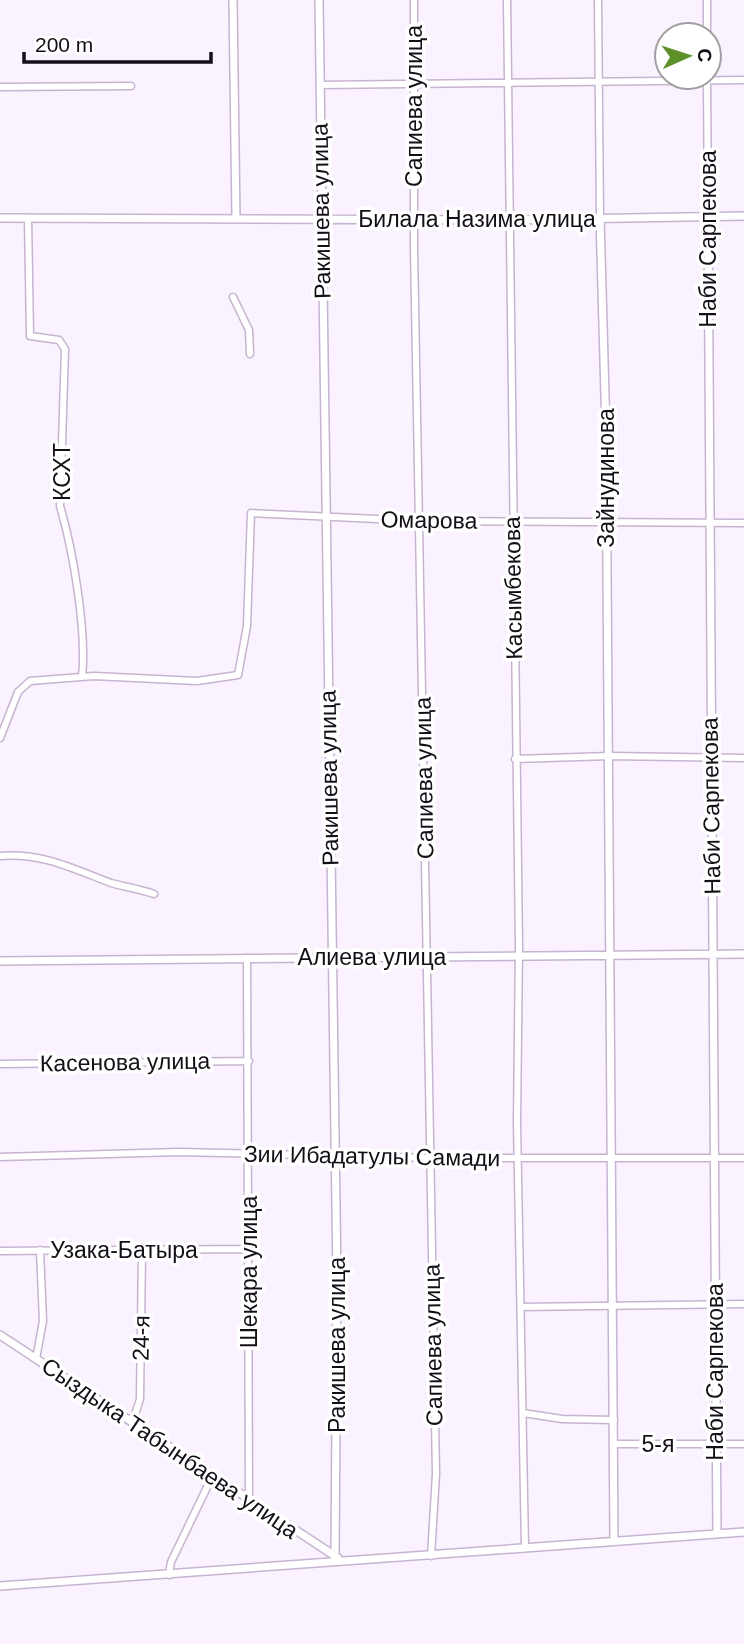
<svg xmlns="http://www.w3.org/2000/svg" width="744" height="1644" viewBox="0 0 744 1644" font-family="Helvetica,sans-serif">
  <style>
    .lines { fill: none; stroke-linecap: round; stroke-linejoin: round }
    .minor-casing { stroke: #c6b4d0; stroke-width: 9 }
    .tertiary-casing { stroke: #c6b4d0; stroke-width: 10 }
    .minor { stroke: #fff; stroke-width: 6 }
    .tertiary { stroke: #fff; stroke-width: 7 }
    .labels { text-anchor: middle; stroke-width: 7; stroke-linejoin: round; paint-order: stroke }
    .street-label { font-size: 23px; fill: #140e17; stroke: #fff }
  </style>
  <rect width="100%" height="100%" fill="#faf2fe"/>
  <g class="lines">
    <defs>
      <path id="minor" d="M414 0V248L436 1474 431 1556
        M507 0 519 946 517 1123 525 1548
        M598 0 600 218
        M707 0V35
        M707 79 708 216
        M320 85 744 80
        M0 87 131 86
        M28 218 30 336 59 340 65 349 60 506C73 550 87 632 82 677
        M233 297 249 330 250 354
        M0 738 18 692 30 681 94 676 197 681 238 675 247 626 251 513 419 521 744 523
        M515 759 609 756 744 758
        M0 856C41 852 74 869 111 883 125 887 140 889 154 894
        M247 958 249 1501
        M0 1064 249 1061
        M0 1157 179 1152 429 1158H744
        M0 1251 249 1249
        M521 1307 744 1304
        M36 1359 43 1321 40 1250
        M523 1413 562 1419 614 1420
        M132 1424 140 1399 142 1251
        M615 1444H744
        M169 1575 171 1562 212 1477"/>
      <path id="tertiary" d="M233 0 236 219
        M319 0 337 1278 335 1557
        M708 216 717 1534
        M0 218 510 220 744 216
        M600 218 606 431 614 1541
        M0 961 744 954
        M0 1335 338 1558
        M0 1586 744 1532"/>
    </defs>
    <!-- minor casing -->
    <use href="#minor" class="minor-casing"/>
    <!-- tertiary casing -->
    <use href="#tertiary" class="tertiary-casing"/>
    <!-- minor -->
    <use href="#minor" class="minor"/>
    <!-- tertiary -->
    <use href="#tertiary" class="tertiary"/>
  </g>
  <g class="labels">
    <!-- street labels -->
    <g class="street-label">
      <text transform="translate(414 106) rotate(-90)" y="8">Сапиева улица</text>
      <text transform="translate(321 211) rotate(-91)" y="8">Ракишева улица</text>
      <text x="477" y="227">Билала Назима улица</text>
      <text transform="translate(708 239) rotate(-90)" y="8">Наби Сарпекова</text>
      <text transform="translate(62 472) rotate(-90)" y="8">КСХТ</text>
      <text transform="translate(606 478) rotate(-90)" y="8">Зайнудинова</text>
      <text transform="translate(429 520) rotate(1)" y="8">Омарова</text>
      <text transform="translate(513 588) rotate(-91)" y="8">Касымбекова</text>
      <text transform="translate(329 778) rotate(-91)" y="8">Ракишева улица</text>
      <text transform="translate(424 778) rotate(-91)" y="8">Сапиева улица</text>
      <text transform="translate(711 806) rotate(-91)" y="8">Наби Сарпекова</text>
      <text x="372" y="965">Алиева улица</text>
      <text transform="translate(125 1062) rotate(-1)" y="8">Касенова улица</text>
      <text transform="translate(372 1156) rotate(1)" y="8">Зии Ибадатулы Самади</text>
      <text x="124" y="1258">Узака-Батыра</text>
      <text transform="translate(249 1272) rotate(-90)" y="8">Шекара улица</text>
      <text transform="translate(141 1338) rotate(-89)" y="8">24-я</text>
      <text transform="translate(337 1345) rotate(-90)" y="8">Ракишева улица</text>
      <text transform="translate(433 1345) rotate(-91)" y="8">Сапиева улица</text>
      <text transform="translate(715 1372) rotate(-90)" y="8">Наби Сарпекова</text>
      <text x="658" y="1452">5-я</text>
      <text transform="translate(170 1448) rotate(34)" y="8">Сыздыка Табынбаева улица</text>
    </g>
  </g>
  <!-- north arrow -->
  <g transform="translate(688 56) rotate(87)"><circle r="33" fill="#ffffff" stroke="#a19fa2" stroke-width="2"/>
  <path d="M0-5L12 26L0 18L-12 26Z" fill="#5d9028"/>
  <text y="-10" font-size="19" font-weight="bold" text-anchor="middle" fill="#140e17">С</text>
  </g>
  <!-- scale -->
  <path d="M24 52v10h187v-10" fill="none" stroke="#140e17" stroke-width="3.5"/>
  <text x="35" y="52" font-size="21" fill="#140e17" stroke="#ffffff" stroke-width="5" paint-order="stroke">200 m</text>
</svg>
